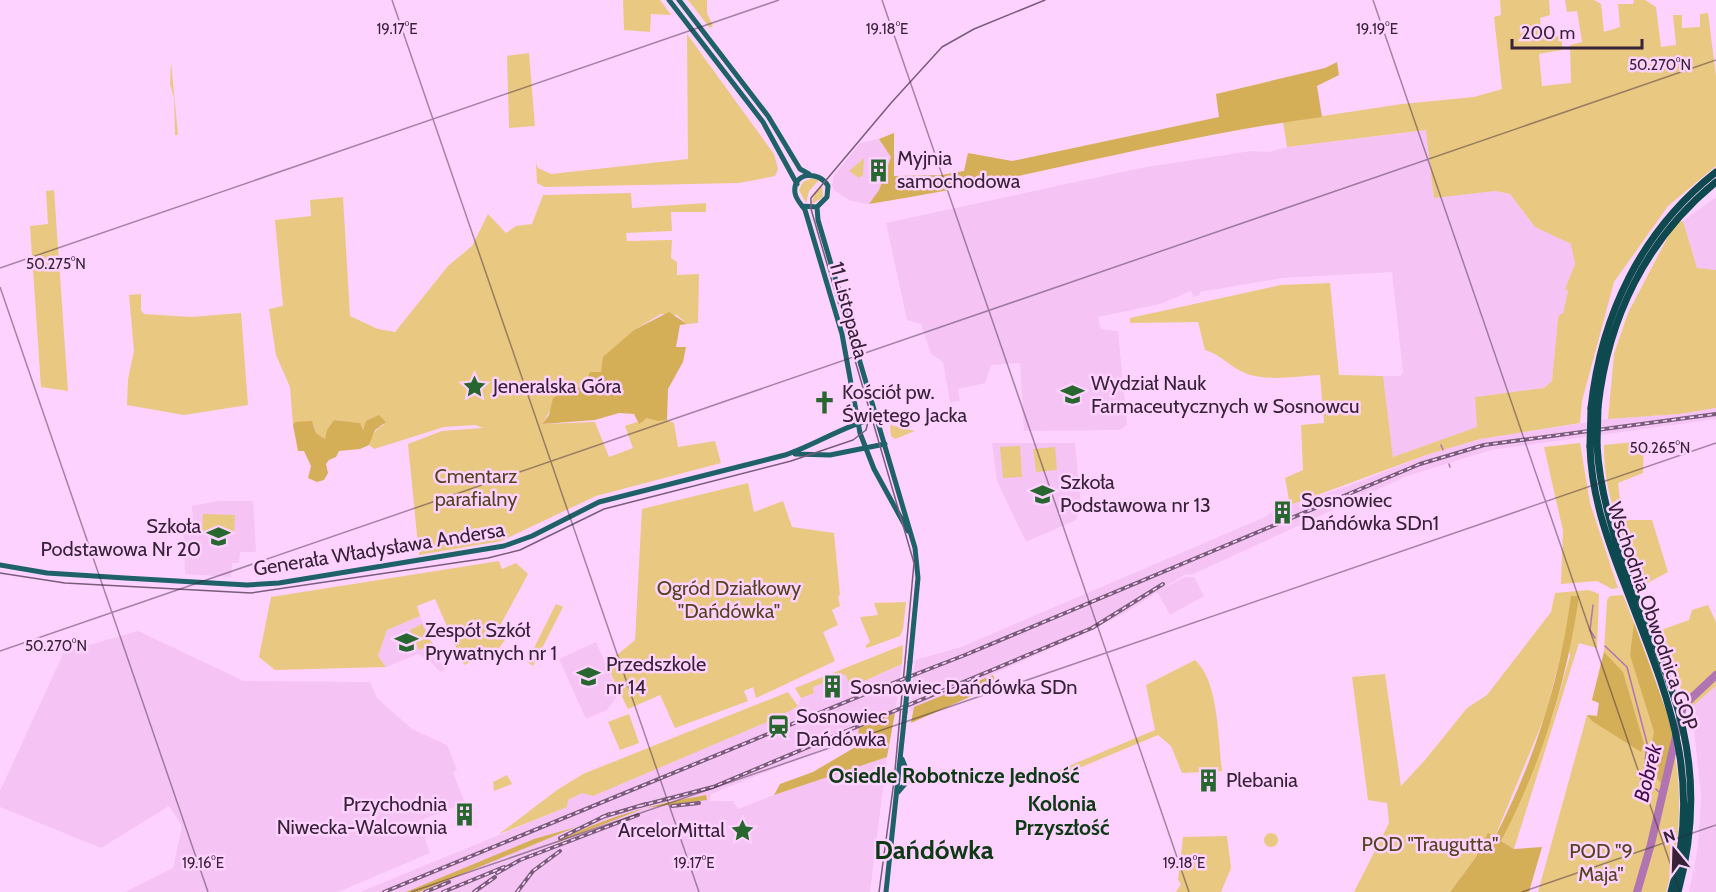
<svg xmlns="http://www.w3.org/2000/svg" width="1716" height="892" viewBox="0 0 1716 892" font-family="Cabin,sans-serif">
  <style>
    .built { fill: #f5c4f5 }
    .green { fill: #e9c881 }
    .forest { fill: #d5af58 }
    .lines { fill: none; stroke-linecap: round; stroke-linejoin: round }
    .stream { stroke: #b174b3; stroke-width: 1.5 }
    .river { stroke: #b174b3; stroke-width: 8 }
    .major { stroke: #1f6168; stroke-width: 5 }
    .highway { stroke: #0e4950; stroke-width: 7 }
    .tram { stroke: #795c7a; stroke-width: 1.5 }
    .rail-casing { stroke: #795c7a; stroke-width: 4 }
    .rail { stroke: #fed2ff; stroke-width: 1.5; stroke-dasharray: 4.5; stroke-linecap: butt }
    .major-bridge { stroke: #1f6168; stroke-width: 5 }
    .highway-bridge { stroke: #0e4950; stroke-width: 7 }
    .ticks { fill: none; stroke: #372238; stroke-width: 1.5; stroke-opacity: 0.45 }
    .labels { text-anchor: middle; stroke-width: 5; stroke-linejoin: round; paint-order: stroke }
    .poi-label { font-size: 20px; fill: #372238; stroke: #fed2ff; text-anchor: start }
    .street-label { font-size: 20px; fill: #372238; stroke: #fed2ff }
    .park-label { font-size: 20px; fill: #54441f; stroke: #fed2ff }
    .water-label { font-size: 21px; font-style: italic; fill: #450c49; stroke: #fed2ff }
    .neighbourhood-label { font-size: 21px; font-weight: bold; fill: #0d3a14; stroke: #fed2ff }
    .district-label { font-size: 26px; font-weight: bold; fill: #0d3a14; stroke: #fed2ff }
    .ticks-label { font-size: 15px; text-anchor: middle; fill: #372238; stroke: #fed2ff; stroke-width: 5; stroke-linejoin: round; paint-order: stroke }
  </style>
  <rect width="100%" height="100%" fill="#fed2ff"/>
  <!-- built -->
  <path class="built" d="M1427 130 1434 197 1495 191 1510 194 1535 227 1572 244 1575 264 1565 289 1568 291 1563 315 1558 318 1552 381 1544 388 1475 397 1478 427 1393 457 1383 376H1400L1403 372 1392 272 1283 278 1200 292V295L1193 297 1191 291 1160 304 1098 317 1101 329 1118 331 1127 425 1120 430 1024 431 1020 363 991 365 985 383 958 389 960 401 950 402 943 362 931 354 921 324 907 320 886 223 1140 168 1251 151 1269 152 1287 147Z
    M879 139 891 157 879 190 869 204 851 201 835 191 832 185 834 175 860 143Z
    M1716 197V270L1706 271 1697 268 1683 221Z
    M1716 408V419L1491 450 1407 476 1191 575 1186 574 1125 613 1081 635 910 711 915 660 961 647 1265 517 1273 511 1348 486 1429 454 1480 439 1608 419 1679 414Z
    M992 443H1075L1081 506 1076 520 1026 542 997 481Z
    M218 501H253L256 552H240L239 563H232L231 577 185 574 183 523 193 522 192 506Z
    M1185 577H1194L1204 596 1170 615 1157 592Z
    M420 616 445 670 440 672 429 660 418 654 386 667 378 656 387 630Z
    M138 631 244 681 370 682 377 698 412 729 447 745 457 769 453 773 465 803 419 821 430 853 338 892H125L173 868 182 826 169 806 101 848 0 807V791L64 652Z
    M596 642 619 694 607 710 586 719 559 659Z
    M902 664 895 713 859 727V735L711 794 710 801H733L738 809 789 789 887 757 870 892H360L567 807 568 800 582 793 593 796 779 717 798 706 801 698 814 693 813 687 845 673 852 687Z
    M1716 686V892H1689L1698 846 1701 796 1694 730 1688 710Z"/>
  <!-- green -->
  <path class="green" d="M623 0H660L671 15 651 14 650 32 624 30Z
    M688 0H707V13L713 26 710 28Z
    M1500 0H1549L1550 15 1540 18 1542 37 1562 36V50L1539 54 1542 86 1571 83 1570 45 1582 42 1577 11 1567 12 1565 0H1594L1601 4 1604 32 1620 27 1618 4H1633L1634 0H1645L1656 7 1661 47 1676 45 1673 15H1682V28L1700 27V14L1708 13 1716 76V166L1668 206 1614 282 1582 401 1580 423 1480 439 1429 454 1290 505 1285 478 1303 470 1301 425 1324 423 1320 375C1297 376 1266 382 1245 373 1230 367 1220 354 1205 350L1198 322 1130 323V318L1281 285 1330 283 1339 375 1383 376 1393 457 1477 427 1475 397 1544 388 1552 381 1558 318 1560 314H1563L1568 291 1565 289 1575 264 1571 244 1535 227 1510 194 1495 191 1434 198 1426 130 1287 147 1283 122 1402 104 1474 97 1502 89 1494 17 1501 15Z
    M687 34 774 154 778 169 775 176 739 183 544 187 537 183 536 163 538 168 551 174 688 159Z
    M529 53 535 126 509 128 507 56Z
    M171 62 178 135H175L174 98 170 84Z
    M864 158 863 175 859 178 849 171Z
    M812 178 819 180 809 191 806 203 799 190 803 182Z
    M822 184 823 197 812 204 814 193Z
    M54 190 68 391 41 387 30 226 48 224 46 191Z
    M631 193 632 208 706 203V212H671L672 231 626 233 627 241 672 240 671 258 677 262V275L699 274 698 323 687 324 677 315 661 314 634 330 601 372 587 376C585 389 572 392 560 394L542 424 595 422 609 457 633 448 625 426 637 422 639 423 647 418C655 419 667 419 674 423L678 447 715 441 721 463 596 496 501 541 419 555 408 444 442 431 483 428 475 425 444 427 374 449 369 445C371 436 376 428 384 425L378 416 365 425 363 430 359 423 334 420 325 439 316 433 314 425 295 422 293 425 290 387 276 355 269 309 283 306 275 220 311 216 310 200 343 197 350 316 378 329 395 332 448 266 472 246 488 214 506 233 516 226 532 224 543 195Z
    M1683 221 1697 268 1716 270V408L1679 414 1608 419 1614 354 1628 313 1675 223Z
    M141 294V310L144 314 191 317 241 313 248 405 184 415 127 405 128 379 134 351 129 295Z
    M890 425 915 431 895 439 891 436Z
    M1644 441 1643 473 1618 483 1622 515 1628 520H1652L1668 572 1644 585C1624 541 1603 495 1604 445Z
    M1580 443 1590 503 1618 588 1612 589 1597 581 1561 584 1563 531 1544 447Z
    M1020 446 1022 477 1003 478 1000 447Z
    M1055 447 1057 470 1036 472 1033 449Z
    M748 483 754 512 783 501 792 527 834 533 840 595 838 596 840 606 832 610 838 625 823 632 835 661 756 698 753 687 744 691 748 701 675 728 660 695 628 709 606 664 635 640 642 509Z
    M203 514 235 515 234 534 202 532Z
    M499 561 502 569 516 563 528 574 495 635 505 640 499 648 464 665 435 599 417 606 420 616 387 630 378 656 386 667 275 670 259 657 271 597Z
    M1589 590 1599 594 1597 648 1579 643 1514 849 1501 841 1552 718 1570 656 1566 635 1545 716 1496 834 1494 838 1488 834 1476 857 1450 892H1354L1389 823 1387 803 1368 800 1352 677 1385 674 1401 786 1425 760 1467 708 1487 695 1551 612 1555 593Z
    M1623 595C1664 700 1699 778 1666 892H1538L1587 715 1597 716 1599 703 1592 700 1604 652 1607 600 1610 596Z
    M906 602 903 629 900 636 867 648 865 646 870 642 860 617 878 615 874 603Z
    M556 604 563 607 533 666 527 662Z
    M1708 605 1716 622V686L1688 710 1661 630 1689 620 1692 610Z
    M422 624 432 644 419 650 410 630Z
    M903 645 902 664 851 687 845 674 813 687 814 693 801 698 795 688Z
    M1195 660C1219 681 1218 740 1222 771L1182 773 1171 746 1158 735 1043 783 1040 778 1155 730 1146 685Z
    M788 692 798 706 779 717 593 796 582 793 568 800 567 807 499 834 557 790 583 774Z
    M629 714 639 743 620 750 608 722Z
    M507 775 512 784 494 791 493 782Z
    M1264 840a7 7 0 1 1 14 0a7 7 0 1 1-14 0Z
    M1227 836 1231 868 1221 892H1176L1181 884 1178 880 1183 837Z"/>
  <!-- forest -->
  <path class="forest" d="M1337 62 1339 75 1317 86 1322 117C1169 137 1021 181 869 204L879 190 891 157 879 139 894 133V176L941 175 964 171 968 153 1012 161 1219 117 1216 94 1325 68Z
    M669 312 687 324 680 325 676 347H686L683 362 668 389 667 420 658 421 647 418 639 424 634 414 619 413 595 420 542 424 549 415 553 398C573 387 579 395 590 372H601L603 357 634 330Z
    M379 415 386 422 375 430 369 445 360 449 339 451 336 457 329 460 326 464 328 473 324 480 317 482 308 478 311 466 304 451H298L293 425 295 422 312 421 316 433 325 439 327 430 334 420 360 423 363 430 366 421Z
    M1571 596H1579C1567 681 1541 765 1501 841L1514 849 1542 847 1529 892H1450L1476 857 1488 833 1495 837C1534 762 1560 680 1571 596Z
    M1634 623 1667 713 1673 736 1661 783 1647 767 1654 732 1630 655Z
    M1604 652 1623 672 1644 744 1641 752 1592 721 1587 715 1597 716 1599 703 1592 700Z
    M993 675 997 685 911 723 914 707Z
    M895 713 887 757 774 795 780 784 813 772 857 746 859 727Z
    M706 795 707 800 645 808 553 844C604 817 650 805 706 795Z
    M576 827 419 892H406L534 839Z"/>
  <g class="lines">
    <!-- stream -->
    <path class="stream" d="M1441 445 1443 450
      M1449 464 1450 467
      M1593 605 1590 630 1595 638
      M1605 646 1627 667 1647 743 1644 773 1653 786
      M1656 789 1662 795"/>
    <!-- river -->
    <path class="river" d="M1637 892 1651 844 1683 706 1716 675"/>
    <!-- major -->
    <path class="major" d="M669 0 763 122 797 184
      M679 0 768 116 800 169 809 174
      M802 206 817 207 827 197 828 186C819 170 792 172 795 193 796 200 802 205 805 210L842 334 860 433 874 469 908 531
      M817 207 818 220 915 548 918 578 910 662
      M795 454 830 455 885 444
      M0 565 47 573 125 578 247 585 279 583 504 546 532 536 599 502 785 455C810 448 859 417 879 420
      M898 792 910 778 902 759
      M886 892 905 712"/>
    <!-- highway -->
    <path class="highway" d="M1598 407C1608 318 1646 239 1716 182
      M1591 408C1601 315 1641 231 1716 172
      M1597 445C1602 534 1646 611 1673 694 1695 758 1696 826 1678 892
      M1590 446C1591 494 1607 539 1624 583 1665 691 1705 774 1671 892"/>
    <!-- tram -->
    <path class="tram" d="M0 573 65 583 251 593 488 558 520 550 604 509 791 461 853 440 866 430 870 413
      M879 892 894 781 914 563 811 209V198L891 103 942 47 974 29 1045 0"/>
    <defs>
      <path id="rail" d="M640 806 713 787 1092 628 1163 584
        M672 806 699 803
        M602 817 646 804
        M560 838 609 814
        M497 873 520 860 638 815
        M384 892 870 692 965 655 1420 464 1484 445 1716 414
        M425 892 449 882
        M443 892 504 867
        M474 892 495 877
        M517 892 533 871 560 851"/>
    </defs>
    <!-- rail casing -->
    <use href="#rail" class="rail-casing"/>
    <!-- rail -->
    <use href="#rail" class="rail"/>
    <!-- major-bridge -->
    <path class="major-bridge" d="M905 712 910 662"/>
    <!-- highway-bridge -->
    <path class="highway-bridge" d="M1597 445 1598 407
      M1590 446 1591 408"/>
  </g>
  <!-- ticks -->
  <path class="ticks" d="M392 0 699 892M882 0 1189 892M1373 0 1680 892M0 268 779 0M0 287 208 892M0 651 1716 60M411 892 1716 443M1522 892 1716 825"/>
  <!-- icons -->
  <defs>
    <symbol id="building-bare" viewBox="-9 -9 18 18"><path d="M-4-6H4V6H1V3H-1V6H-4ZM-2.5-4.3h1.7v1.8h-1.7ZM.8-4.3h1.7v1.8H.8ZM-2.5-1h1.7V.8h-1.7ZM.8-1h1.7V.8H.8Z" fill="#27662e" stroke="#fed2ff" stroke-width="2.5" paint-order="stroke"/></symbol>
    <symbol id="sight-bare" viewBox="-9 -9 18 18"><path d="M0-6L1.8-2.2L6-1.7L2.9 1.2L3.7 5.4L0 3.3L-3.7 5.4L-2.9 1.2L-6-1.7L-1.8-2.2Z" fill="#27662e" stroke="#fed2ff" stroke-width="2.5" paint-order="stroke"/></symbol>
    <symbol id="university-bare" viewBox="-9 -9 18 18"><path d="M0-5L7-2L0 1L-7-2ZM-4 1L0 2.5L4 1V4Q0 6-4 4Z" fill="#27662e" stroke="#fed2ff" stroke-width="2.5" paint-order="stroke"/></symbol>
    <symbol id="church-bare" viewBox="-9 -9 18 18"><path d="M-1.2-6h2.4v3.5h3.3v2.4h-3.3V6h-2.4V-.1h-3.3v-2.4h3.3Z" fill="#27662e" stroke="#fed2ff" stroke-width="2.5" paint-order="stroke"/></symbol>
    <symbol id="school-bare" viewBox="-9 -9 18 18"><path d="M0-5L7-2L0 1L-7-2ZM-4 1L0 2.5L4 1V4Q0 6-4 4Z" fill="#27662e" stroke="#fed2ff" stroke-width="2.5" paint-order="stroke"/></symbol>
    <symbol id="station-bare" viewBox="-9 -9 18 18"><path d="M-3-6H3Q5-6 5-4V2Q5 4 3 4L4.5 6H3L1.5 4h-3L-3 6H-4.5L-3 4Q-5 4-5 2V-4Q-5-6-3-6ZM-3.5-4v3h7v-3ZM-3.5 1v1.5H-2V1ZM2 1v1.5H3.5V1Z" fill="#27662e" stroke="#fed2ff" stroke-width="2.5" paint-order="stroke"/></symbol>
  </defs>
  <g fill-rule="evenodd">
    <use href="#building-bare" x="862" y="154" width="33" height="33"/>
    <use href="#sight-bare" x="458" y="370" width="33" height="33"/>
    <use href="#university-bare" x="1056" y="378" width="33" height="33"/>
    <use href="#church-bare" x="808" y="386" width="33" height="33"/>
    <use href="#school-bare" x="1026" y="478" width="33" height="33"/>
    <use href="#building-bare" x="1266" y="496" width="33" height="33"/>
    <use href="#school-bare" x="202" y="520" width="33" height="33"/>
    <use href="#school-bare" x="390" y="626" width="33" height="33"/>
    <use href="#school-bare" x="572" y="660" width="33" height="33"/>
    <use href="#building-bare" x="816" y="670" width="33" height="33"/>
    <use href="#station-bare" x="762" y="710" width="33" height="33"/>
    <use href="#building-bare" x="1192" y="764" width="33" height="33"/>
    <use href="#building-bare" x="448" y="798" width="33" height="33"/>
    <use href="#sight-bare" x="726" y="814" width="33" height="33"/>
  </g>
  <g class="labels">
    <!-- poi labels -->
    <g class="poi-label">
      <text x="897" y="165">Myjnia<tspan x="897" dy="23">samochodowa</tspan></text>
      <text x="1091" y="390">Wydział Nauk<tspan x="1091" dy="23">Farmaceutycznych w Sosnowcu</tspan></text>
      <text x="493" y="393">Jeneralska Góra</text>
      <text x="842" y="399">Kościół pw.<tspan x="842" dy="23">Świętego Jacka</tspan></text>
      <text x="1060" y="489">Szkoła<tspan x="1060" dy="23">Podstawowa nr 13</tspan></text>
      <text x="1301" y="507">Sosnowiec<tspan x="1301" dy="23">Dańdówka SDn1</tspan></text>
      <text x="201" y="533" text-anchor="end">Szkoła<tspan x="201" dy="23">Podstawowa Nr 20</tspan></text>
      <text x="425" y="637">Zespół Szkół<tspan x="425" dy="23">Prywatnych nr 1</tspan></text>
      <text x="606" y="671">Przedszkole<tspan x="606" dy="23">nr 14</tspan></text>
      <text x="850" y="694">Sosnowiec Dańdówka SDn</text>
      <text x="796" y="723">Sosnowiec<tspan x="796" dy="23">Dańdówka</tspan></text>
      <text x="1226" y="787">Plebania</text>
      <text x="447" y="811" text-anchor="end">Przychodnia<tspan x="447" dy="23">Niwecka-Walcownia</tspan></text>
      <text x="725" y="837" text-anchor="end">ArcelorMittal</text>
    </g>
    <!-- street labels -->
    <g class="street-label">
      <text transform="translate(849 310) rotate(75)" y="7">11 Listopada</text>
      <text transform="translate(379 549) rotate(-9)" y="7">Generała Władysława Andersa</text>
      <text transform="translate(1653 616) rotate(71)" y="7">Wschodnia Obwodnica GOP</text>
    </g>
    <!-- park labels -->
    <g class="park-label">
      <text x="476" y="483">Cmentarz<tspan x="476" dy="23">parafialny</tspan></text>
      <text x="729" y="595">Ogród Działkowy<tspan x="729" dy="23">"Dańdówka"</tspan></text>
      <text x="1430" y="851">POD "Traugutta"</text>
      <text x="1601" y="858">POD "9<tspan x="1601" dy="23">Maja"</tspan></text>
    </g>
    <!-- water labels -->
    <g class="water-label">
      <text transform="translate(1648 773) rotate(-76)" y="7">Bobrek</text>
    </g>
    <!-- neighbourhood labels -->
    <g class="neighbourhood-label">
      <text x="954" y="783">Osiedle Robotnicze Jedność</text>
      <text x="1062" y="811">Kolonia<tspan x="1062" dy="24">Przyszłość</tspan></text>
    </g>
    <!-- district labels -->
    <g class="district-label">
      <text x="934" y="859">Dańdówka</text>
    </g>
  </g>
  <g class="ticks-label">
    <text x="1377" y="34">19.19°E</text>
    <text x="397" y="34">19.17°E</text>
    <text x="887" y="34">19.18°E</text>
    <text x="1660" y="70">50.270°N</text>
    <text x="56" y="269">50.275°N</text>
    <text x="1660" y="453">50.265°N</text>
    <text x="56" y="651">50.270°N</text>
    <text x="203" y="868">19.16°E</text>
    <text x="694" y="868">19.17°E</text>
    <text x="1184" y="868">19.18°E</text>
  </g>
  <!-- north arrow -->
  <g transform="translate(1674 850) rotate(341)" stroke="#fed2ff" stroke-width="4.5" paint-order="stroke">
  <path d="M0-4.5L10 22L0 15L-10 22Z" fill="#372238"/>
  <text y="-9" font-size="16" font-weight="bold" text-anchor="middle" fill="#372238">N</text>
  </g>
  <!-- scale -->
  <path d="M1512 39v9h130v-9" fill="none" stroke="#372238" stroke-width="3"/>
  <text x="1521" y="39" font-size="18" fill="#372238" stroke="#fed2ff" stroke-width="4.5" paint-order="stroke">200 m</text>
</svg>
